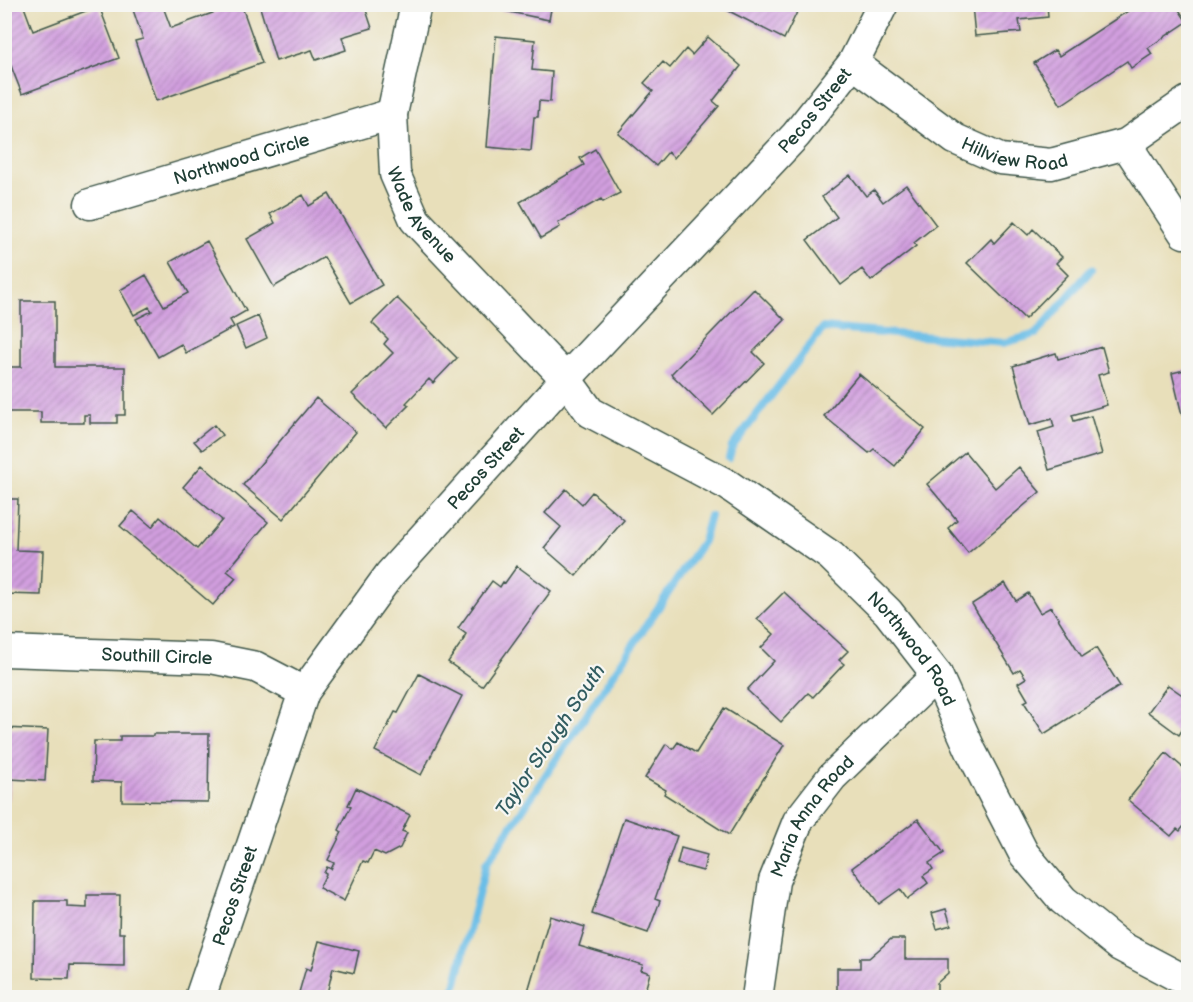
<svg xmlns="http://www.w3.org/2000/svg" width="1193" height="1002" viewBox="0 0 1193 1002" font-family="'Balsamiq Sans',sans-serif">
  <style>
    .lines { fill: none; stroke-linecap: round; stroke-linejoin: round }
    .stream { stroke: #6bbee7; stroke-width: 8 }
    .building { fill: url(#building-hatch) }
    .minor-casing { stroke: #3d5548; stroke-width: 33 }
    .minor { stroke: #fff; stroke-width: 30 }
    .labels { text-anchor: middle; stroke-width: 4.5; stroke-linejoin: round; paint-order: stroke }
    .street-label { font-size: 18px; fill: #1f3d34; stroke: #f6f6f2 }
    .water-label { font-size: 20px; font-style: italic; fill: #325d61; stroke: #f6f6f2 }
  </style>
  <defs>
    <pattern id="building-hatch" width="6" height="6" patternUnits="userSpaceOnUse" patternTransform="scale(1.5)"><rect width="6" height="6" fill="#d29fdf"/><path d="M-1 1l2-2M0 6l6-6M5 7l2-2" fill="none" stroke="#aa83b6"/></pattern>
  </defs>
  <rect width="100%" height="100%" fill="#f6f6f2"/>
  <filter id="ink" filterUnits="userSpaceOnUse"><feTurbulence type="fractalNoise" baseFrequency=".0167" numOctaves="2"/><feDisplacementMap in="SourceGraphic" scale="12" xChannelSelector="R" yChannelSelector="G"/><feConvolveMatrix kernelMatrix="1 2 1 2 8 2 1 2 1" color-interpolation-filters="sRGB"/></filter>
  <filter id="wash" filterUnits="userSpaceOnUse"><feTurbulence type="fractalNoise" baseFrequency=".008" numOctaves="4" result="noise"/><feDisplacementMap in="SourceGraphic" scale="24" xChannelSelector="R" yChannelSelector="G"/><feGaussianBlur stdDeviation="1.35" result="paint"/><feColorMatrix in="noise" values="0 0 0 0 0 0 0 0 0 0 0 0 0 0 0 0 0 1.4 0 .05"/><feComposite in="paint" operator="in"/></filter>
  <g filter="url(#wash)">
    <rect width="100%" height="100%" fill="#e8dfba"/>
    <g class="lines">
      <!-- stream -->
      <path class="stream" d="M729 458 732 447 823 328 1004 343 1036 334 1091 270
        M452 998 486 864 703 541 710 516"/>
    </g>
    <g id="blocks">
      <!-- building -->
      <path class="building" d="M15 4H23L33 31 99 6 119 58 22 94 4 48V8Z
        M131 4H162L171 28 218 11 215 4H241L262 63 156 101 135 41 143 39Z
        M259 4H364L372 28 342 37 346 50 316 60 312 50 276 61Z
        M501 4H552L549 20 500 10Z
        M1047 4 1048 17 1019 20 1021 32 975 36 972 5Z
        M717 5H797L800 6 784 39Z
        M1137 5H1176L1187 22 1148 48 1152 54 1131 68 1127 61 1061 105 1034 63 1055 50 1059 56Z
        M496 36 535 40 532 70 552 72 550 102 539 101 538 117H534L531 151 487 147Z
        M708 37 741 66 713 101 719 106 674 158 668 152 656 166 618 133 653 91 644 83 663 62 670 68 686 49 692 55Z
        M595 149 620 193 603 202 601 199 558 223 560 227 541 238 520 202 584 165 580 158Z
        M850 175 866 196 874 190 883 202 906 185 936 225 914 243 916 246 871 281 862 269 841 285 807 240 837 217 822 197Z
        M329 194 382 285 351 303 324 257 274 287 247 239 275 223 270 214 303 195 309 206Z
        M1014 222 1028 235 1033 229 1062 257 1056 263 1068 275 1025 319 967 263 991 239 994 243Z
        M207 241 246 311 230 320 234 327 186 353 181 344 158 357 136 319 152 311 149 307 134 315 120 290 146 275 164 306 188 293 170 262Z
        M754 289 785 320 753 352 764 363 713 415 671 374Z
        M397 298 457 358 433 383 429 379 406 403 409 405 386 428 352 394 393 353 384 344 388 339 372 323Z
        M21 301H55V367H125V415H117V423H90V415H84V423H41V412H4V367H21Z
        M258 316 267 338 246 348 236 326Z
        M1102 347 1109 372 1098 375 1107 405 1072 415 1074 421 1091 416 1102 454 1049 470 1038 432 1054 427 1052 419 1030 425 1013 366 1056 353 1058 359Z
        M1188 369V413L1182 415 1172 373Z
        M859 374 925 429 895 466 874 449 869 453 824 416Z
        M316 398 356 432 283 519 243 485Z
        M214 425 222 435 202 450 194 441Z
        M965 452 995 488 1019 467 1040 492 968 553 948 528 957 520 927 484Z
        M202 465 268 522 227 571 236 578 213 605 120 526 133 511 152 527 160 517 197 549 222 520 183 487Z
        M566 489 582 504 592 492 624 520 576 576 544 548 561 527 545 513Z
        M4 499H18L16 550 43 551 41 595 4 594Z
        M517 566 551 591 482 686 448 662 464 639H463L466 634 458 628 492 581 500 587 503 582 505 583Z
        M1005 583 1016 601 1028 593 1040 613 1051 607 1082 657 1096 648 1120 686 1044 734 1024 702 1028 700 1018 683 1026 678 1020 669 1014 673 972 604Z
        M784 592 848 651 839 660 844 664 813 697 808 693 781 722 747 690 774 661 761 648 774 634 757 619Z
        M419 674 462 696 421 775 375 751 395 712 398 713Z
        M1168 685 1188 699V721L1179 735 1148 712Z
        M724 708 784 745 729 835 664 794 666 790 645 778 666 744 673 749 678 742 696 753Z
        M4 728 48 730 45 781 10 779 9 800H4Z
        M153 734H209L208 802 122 801V782L93 781 94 741H120V736H153Z
        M1166 753 1188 772V821L1180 831 1177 829 1171 836 1128 800Z
        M356 788 410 815 402 831 407 833 400 848 385 856 374 851 368 863 363 861 344 901 319 888 326 874 324 873 327 867 331 869 334 863 328 860 342 832 339 830 351 806 348 805Z
        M624 818 677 836 655 899 660 901 648 933 592 914Z
        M918 819 944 853 929 863 933 869 923 876 928 883 907 899 900 889 879 904 852 868Z
        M681 848 707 855 703 871 677 864Z
        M87 895H120L119 933H124V966L70 965 69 979 34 978 35 901H67V907L87 908Z
        M946 909 951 925 937 929 932 913Z
        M550 916 585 927 579 946 643 965 641 970 650 973 643 998H526Z
        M891 939H905V959H948V973L937 983V993H909V998H837V968H860V958H869Z
        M319 941 359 951 354 973 333 968 326 998 298 996 306 968 311 970Z"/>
    </g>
  </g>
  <g filter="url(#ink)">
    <use href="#blocks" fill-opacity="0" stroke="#3d5548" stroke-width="1.5"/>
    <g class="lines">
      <defs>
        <g id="minor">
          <path id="s1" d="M416 4 392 114 395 174 415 220 566 379 590 412 728 485 831 556 888 612 937 675 971 751 1024 854 1063 900 1120 946 1188 982"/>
          <path id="s2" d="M853 63 955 139 1000 159 1051 164 1126 144 1188 101"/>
          <path d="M1126 144 1184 233"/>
          <path id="s3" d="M90 204 392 114"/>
          <path id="s4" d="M4 651 211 658 256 667 304 692"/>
          <path id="s5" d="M200 998 304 692 390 574 566 379 796 135 853 63 883 4"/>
          <path id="s6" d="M757 998 774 881 798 821 832 777 937 675"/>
        </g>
      </defs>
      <!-- minor casing -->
      <use href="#minor" class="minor-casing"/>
      <!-- minor -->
      <use href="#minor" class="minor"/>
    </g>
  </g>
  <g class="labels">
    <!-- street labels -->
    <g class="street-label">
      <text dy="6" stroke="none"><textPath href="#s5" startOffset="1098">Pecos Street</textPath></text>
      <text dy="6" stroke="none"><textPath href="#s2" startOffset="190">Hillview Road</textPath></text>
      <text dy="6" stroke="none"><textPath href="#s3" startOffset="158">Northwood Circle</textPath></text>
      <text dy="6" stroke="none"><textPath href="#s1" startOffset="222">Wade Avenue</textPath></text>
      <text dy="6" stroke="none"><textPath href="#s5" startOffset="612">Pecos Street</textPath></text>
      <text dy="6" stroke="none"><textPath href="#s1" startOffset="888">Northwood Road</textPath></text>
      <text dy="6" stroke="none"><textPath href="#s4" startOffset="153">Southill Circle</textPath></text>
      <text dy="6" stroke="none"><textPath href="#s6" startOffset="194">Maria Anna Road</textPath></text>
      <text dy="6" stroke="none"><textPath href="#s5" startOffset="108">Pecos Street</textPath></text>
    </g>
    <!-- water labels -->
    <g class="water-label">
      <text transform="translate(550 740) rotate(-56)" y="7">Taylor Slough South</text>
    </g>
  </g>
  <!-- margin -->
  <rect width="1193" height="1002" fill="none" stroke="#f6f6f2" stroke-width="24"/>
</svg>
